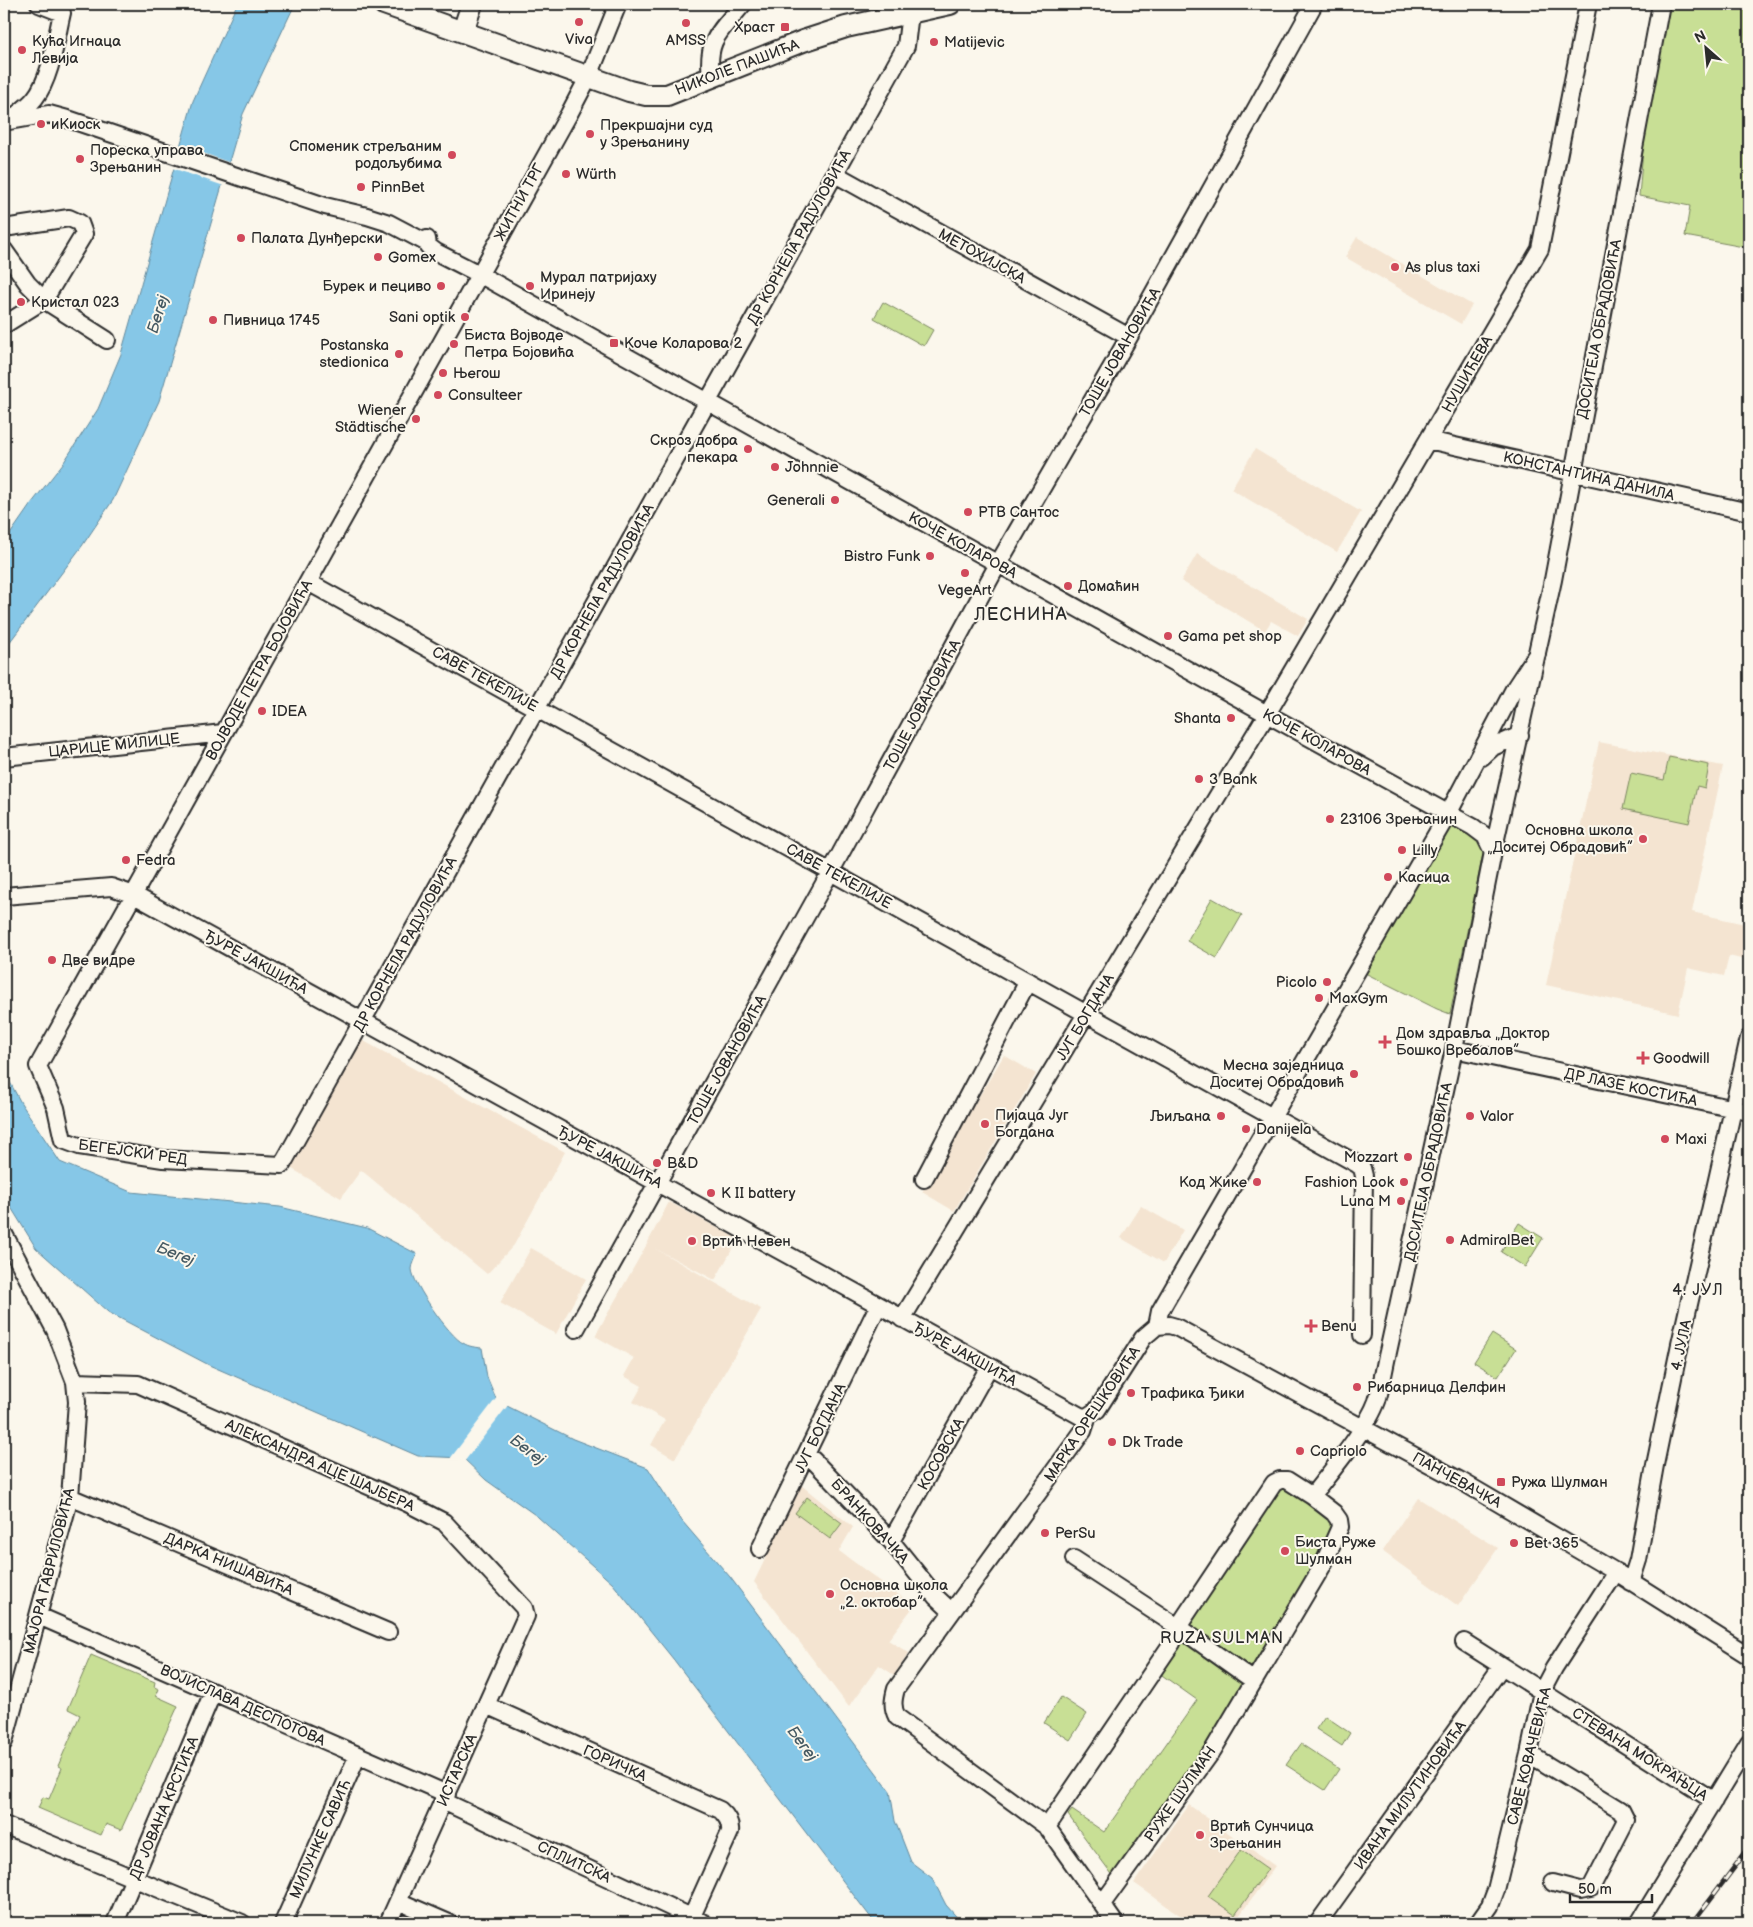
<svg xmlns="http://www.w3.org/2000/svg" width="1753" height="1927" viewBox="0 0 1753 1927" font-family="'Balsamiq Sans',sans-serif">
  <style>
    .built { fill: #f4e4d1 }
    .green { fill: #c8df95; stroke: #7a8560 }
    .water { fill: #86c7e7; stroke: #62899c }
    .pier { fill: #fbf7ec }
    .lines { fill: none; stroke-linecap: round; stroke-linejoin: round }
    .minor-casing { stroke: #2b2b2b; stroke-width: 20 }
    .major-casing { stroke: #2b2b2b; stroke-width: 24 }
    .minor { stroke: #fbf7ec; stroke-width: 16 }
    .major { stroke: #fbf7ec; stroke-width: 20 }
    .rail-casing { stroke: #2b2b2b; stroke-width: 5 }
    .rail { stroke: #fbf7ec; stroke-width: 3; stroke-dasharray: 9; stroke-linecap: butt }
    .poi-dot { fill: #d1495b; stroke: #fbf7ec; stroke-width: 2 }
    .labels { text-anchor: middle; stroke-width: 4; stroke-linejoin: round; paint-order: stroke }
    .poi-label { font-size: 15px; fill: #2b2b2b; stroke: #fbf7ec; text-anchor: start }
    .street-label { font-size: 15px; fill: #2b2b2b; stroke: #fbf7ec }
    .water-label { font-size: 16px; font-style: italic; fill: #465a63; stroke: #fbf7ec }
    .neighbourhood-label { font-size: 16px; letter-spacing: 1px; fill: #2b2b2b; stroke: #fbf7ec }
    .quarter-label { font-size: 18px; letter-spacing: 1px; fill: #2b2b2b; stroke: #fbf7ec }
  </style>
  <rect width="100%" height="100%" fill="#fbf7ec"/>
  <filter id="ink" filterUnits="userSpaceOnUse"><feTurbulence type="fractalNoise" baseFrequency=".02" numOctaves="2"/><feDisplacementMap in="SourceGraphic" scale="10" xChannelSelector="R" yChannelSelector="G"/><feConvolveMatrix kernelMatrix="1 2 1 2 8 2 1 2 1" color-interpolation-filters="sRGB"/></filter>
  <g filter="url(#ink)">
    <!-- built -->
    <path class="built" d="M1357 237 1472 305 1461 324 1345 257Z
      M1255 449 1361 512 1337 552 1231 489Z
      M1197 554 1308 619 1298 636 1271 621 1265 631 1181 581Z
      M1599 742 1723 766 1692 912 1749 925V961L1729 956 1724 976 1688 968 1678 1014 1546 985Z
      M362 1040 565 1152 514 1245 487 1274 361 1170 341 1198 289 1167Z
      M1004 1055 1036 1074 954 1211 922 1192Z
      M669 1202 738 1239 715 1280 654 1248 761 1309 675 1459 651 1445 665 1420 633 1402 642 1386 624 1376 634 1358 595 1336 647 1244Z
      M1141 1206 1183 1230 1164 1263 1121 1238Z
      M531 1248 586 1279 556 1334 500 1303Z
      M801 1485 853 1527 839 1551 914 1606 888 1640 909 1653 894 1675 879 1665 849 1707 754 1582Z
      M1418 1498 1498 1548 1458 1606 1382 1551Z
      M1189 1805 1275 1866 1234 1923H1191L1134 1883Z"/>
    <!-- green -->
    <path class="green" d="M1668 4H1749V248L1685 236 1690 206 1639 196 1645 126Z
      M883 302 933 330 924 346 874 318Z
      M1669 757 1709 765 1705 788 1697 786 1689 823 1623 809 1631 773 1664 780Z
      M1456 827 1476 837 1484 849 1450 1014 1437 1009 1365 973 1446 828Z
      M1212 898 1242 915 1217 958 1187 941Z
      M1519 1223 1543 1238 1525 1267 1501 1252Z
      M1492 1334 1516 1349 1498 1377 1474 1362Z
      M1282 1484 1332 1522 1317 1564 1253 1675 1186 1627Z
      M807 1497 842 1523 830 1539 795 1513Z
      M1186 1635 1252 1682 1114 1877 1068 1815 1072 1810 1104 1832 1197 1700 1159 1673Z
      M91 1655 155 1682 154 1687 159 1689 156 1696 178 1706 121 1830 106 1824 101 1835 38 1808 43 1797 49 1799 62 1768 58 1766 80 1715 68 1709Z
      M1061 1697 1087 1714 1070 1740 1044 1723Z
      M1325 1716 1350 1733 1342 1746 1316 1729Z
      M1301 1744 1339 1769 1325 1790 1286 1765Z
      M1241 1850 1268 1869 1235 1915 1208 1896Z"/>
    <!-- water -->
    <path class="water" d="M237 4H295L243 114 159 401 113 500 82 546 9 643 4 654V543L31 504 64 462 98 409 121 354 193 101Z
      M4 1071 21 1103 60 1162 131 1192 280 1207 367 1228 417 1254C416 1258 412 1265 412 1269 412 1283 450 1337 463 1343 469 1347 475 1347 482 1348L487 1377 497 1401 573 1439 648 1468 682 1521 730 1577 890 1791 895 1821 911 1862 932 1878 946 1905 962 1923H875L674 1660 613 1584 538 1517 486 1480 463 1458 418 1456 209 1365 108 1312 36 1248 4 1196Z"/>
    <!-- pier -->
    <path class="pier" d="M178 144 231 163 224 186 172 168Z
      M498 1396 499 1399 509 1404 464 1462 462 1460H449Z"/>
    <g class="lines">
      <defs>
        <path id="minor" d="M618 4 589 76 569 114 38 1066 56 1108 63 1140 79 1146 163 1159 282 1165 906 46 910 13
          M711 77C706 39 720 32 743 4
          M9 121 49 114 71 120 325 206 367 216 389 223 427 243
          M9 121C17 114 28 107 35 98 51 78 56 38 62 13L39 4
          M835 174 1129 337
          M4 228 69 218 80 223 84 234 44 300 4 325
          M427 239 428 246 436 252 479 274 1274 718 1473 827 1485 836 1493 852
          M4 250 28 284 44 300 107 340
          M1428 440 1749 512
          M308 582 1357 1164 1362 1168 1364 1176 1362 1335
          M4 757 223 733
          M1482 757 1493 747 1520 735
          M4 896 111 887 134 895 1082 1417 1088 1416 1097 1410 1143 1338 1157 1326 1160 1311 1448 814 1514 689 1537 654
          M1454 1049 1749 1112
          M924 1179 1028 981
          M4 1234 55 1330 75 1382 77 1402 70 1497 4 1742
          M902 1319 1267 714 1540 249 1588 4
          M1157 1326 1169 1325 1176 1327 1461 1481 1616 1572 1749 1656
          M576 1329 831 871 998 564 1129 337 1314 4
          M75 1382 138 1384 407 1503 444 1522 524 1608 526 1616 388 1923
          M1088 1416 1083 1431 896 1689C893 1700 892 1707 897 1717L1047 1827 1172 1643 1178 1627 1274 1483 1280 1480H1287L1312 1496 1334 1513 1339 1520 1340 1527 1323 1565 1213 1750 1102 1904
          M806 1456 813 1460 891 1541 936 1597 951 1611
          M1312 1496C1331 1471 1367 1429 1377 1401 1382 1385 1384 1368 1388 1352L1454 1049 1493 852 1553 580 1661 4
          M70 1497 388 1632
          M891 1541 989 1367
          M760 1549 878 1306
          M1074 1559 1178 1627 1254 1681
          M1631 1582 1638 1560 1655 1465 1680 1344 1749 1038
          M39 1616 447 1794
          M1464 1642 1714 1801
          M486 1705 720 1810C727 1816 731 1823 730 1832L689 1923
          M1529 1754 1621 1810 1626 1820 1591 1888 1580 1890 1553 1883
          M443 1801 704 1923
          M4 1825 242 1923
          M1047 1827 1115 1923
          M398 1901 449 1923
          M115 1923 213 1692
          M283 1923 358 1755
          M1318 1923 1502 1666
          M1478 1923 1490 1906 1496 1890 1529 1754 1542 1691 1554 1668 1616 1572
          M1639 1923 1749 1743"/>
        <path id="major" d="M384 4 629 91 646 95H667L803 41 846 27 950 4
          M463 31 472 4"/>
      </defs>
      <!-- minor casing -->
      <use href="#minor" class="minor-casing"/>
      <!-- major casing -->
      <use href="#major" class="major-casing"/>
      <!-- minor -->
      <use href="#minor" class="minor"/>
      <!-- major -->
      <use href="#major" class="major"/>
      <defs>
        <path id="rail" d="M1692 1923 1749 1848"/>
      </defs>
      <!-- rail casing -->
      <use href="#rail" class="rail-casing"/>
      <!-- rail -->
      <use href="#rail" class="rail"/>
    </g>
  </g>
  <!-- markers -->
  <g class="poi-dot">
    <circle cx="579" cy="22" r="5"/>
    <circle cx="686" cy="23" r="5"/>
    <rect x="780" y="22" width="10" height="10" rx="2.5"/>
    <circle cx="934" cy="42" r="5"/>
    <circle cx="22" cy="50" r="5"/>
    <circle cx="41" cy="124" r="5"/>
    <circle cx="590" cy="134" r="5"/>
    <circle cx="452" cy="155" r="5"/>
    <circle cx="80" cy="159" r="5"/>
    <circle cx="566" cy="174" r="5"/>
    <circle cx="361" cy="187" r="5"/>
    <circle cx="241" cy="238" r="5"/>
    <circle cx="378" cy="257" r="5"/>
    <circle cx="1395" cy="267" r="5"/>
    <circle cx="441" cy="286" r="5"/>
    <circle cx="530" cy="286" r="5"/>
    <circle cx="21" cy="302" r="5"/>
    <circle cx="465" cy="317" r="5"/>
    <circle cx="213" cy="320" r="5"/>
    <rect x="609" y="338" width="10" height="10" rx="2.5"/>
    <circle cx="454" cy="344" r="5"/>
    <circle cx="399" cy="354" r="5"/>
    <circle cx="443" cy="373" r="5"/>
    <circle cx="438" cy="395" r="5"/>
    <circle cx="416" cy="419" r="5"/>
    <circle cx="748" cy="449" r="5"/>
    <circle cx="775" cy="467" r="5"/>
    <circle cx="835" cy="500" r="5"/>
    <circle cx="968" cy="512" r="5"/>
    <circle cx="930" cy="556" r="5"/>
    <circle cx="965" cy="573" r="5"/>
    <circle cx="1068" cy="586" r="5"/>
    <circle cx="1168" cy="636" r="5"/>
    <circle cx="262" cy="711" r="5"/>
    <circle cx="1231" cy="718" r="5"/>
    <circle cx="1199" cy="779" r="5"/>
    <circle cx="1330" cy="819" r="5"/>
    <circle cx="1643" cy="839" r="5"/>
    <circle cx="1402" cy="850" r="5"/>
    <circle cx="126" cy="860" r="5"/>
    <circle cx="1388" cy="877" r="5"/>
    <circle cx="52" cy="960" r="5"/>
    <circle cx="1327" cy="982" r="5"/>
    <circle cx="1319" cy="998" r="5"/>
    <path d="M1382.5 1034.5h5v5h5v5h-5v5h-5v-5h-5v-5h5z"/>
    <path d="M1640.5 1050.5h5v5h5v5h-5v5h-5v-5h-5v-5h5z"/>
    <circle cx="1354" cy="1074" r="5"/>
    <circle cx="1221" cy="1116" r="5"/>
    <circle cx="1470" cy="1116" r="5"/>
    <circle cx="985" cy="1124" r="5"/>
    <circle cx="1246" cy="1129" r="5"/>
    <circle cx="1665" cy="1139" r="5"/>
    <circle cx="1408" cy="1157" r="5"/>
    <circle cx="657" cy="1163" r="5"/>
    <circle cx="1257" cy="1182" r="5"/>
    <circle cx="1404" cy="1182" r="5"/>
    <circle cx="711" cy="1193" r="5"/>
    <circle cx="1401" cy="1201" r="5"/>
    <circle cx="1450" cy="1240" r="5"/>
    <circle cx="692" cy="1241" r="5"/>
    <path d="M1308.5 1318.5h5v5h5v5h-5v5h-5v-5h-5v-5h5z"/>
    <circle cx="1357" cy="1387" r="5"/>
    <circle cx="1131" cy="1393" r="5"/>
    <circle cx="1112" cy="1442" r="5"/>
    <circle cx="1300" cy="1451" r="5"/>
    <rect x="1496" y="1477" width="10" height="10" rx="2.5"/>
    <circle cx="1045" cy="1533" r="5"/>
    <circle cx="1514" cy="1543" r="5"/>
    <circle cx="1285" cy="1551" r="5"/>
    <circle cx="830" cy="1594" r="5"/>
    <circle cx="1200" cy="1835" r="5"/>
  </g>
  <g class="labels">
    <!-- poi labels -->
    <g class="poi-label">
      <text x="775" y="32" text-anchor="end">Храст</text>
      <text x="579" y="44" text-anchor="middle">Viva</text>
      <text x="686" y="45" text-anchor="middle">AMSS</text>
      <text x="32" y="46">Кућа Игнаца<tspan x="32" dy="17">Левија</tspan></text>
      <text x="944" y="47">Matijevic</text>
      <text x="51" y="129">иКиоск</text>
      <text x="600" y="130">Прекршајни суд<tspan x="600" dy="17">у Зрењанину</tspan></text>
      <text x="442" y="151" text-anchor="end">Споменик стрељаним<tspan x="442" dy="17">родољубима</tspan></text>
      <text x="90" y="155">Пореска управа<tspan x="90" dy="17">Зрењанин</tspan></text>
      <text x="576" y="179">Würth</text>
      <text x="371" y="192">PinnBet</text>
      <text x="251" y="243">Палата Дунђерски</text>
      <text x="388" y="262">Gomex</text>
      <text x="1405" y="272">As plus taxi</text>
      <text x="540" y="282">Мурал патријаху<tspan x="540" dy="17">Иринеју</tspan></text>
      <text x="431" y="291" text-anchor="end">Бурек и пециво</text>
      <text x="31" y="307">Кристал 023</text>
      <text x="455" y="322" text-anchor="end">Sani optik</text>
      <text x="223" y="325">Пивница 1745</text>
      <text x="464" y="340">Биста Војводе<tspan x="464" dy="17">Петра Бојовића</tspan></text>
      <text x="624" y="348">Коче Коларова 2</text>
      <text x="389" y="350" text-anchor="end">Postanska<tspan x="389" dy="17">stedionica</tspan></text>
      <text x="453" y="378">Његош</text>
      <text x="448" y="400">Consulteer</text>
      <text x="406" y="415" text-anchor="end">Wiener<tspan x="406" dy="17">Städtische</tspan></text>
      <text x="738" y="445" text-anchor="end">Скроз добра<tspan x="738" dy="17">пекара</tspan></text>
      <text x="785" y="472">Johnnie</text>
      <text x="825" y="505" text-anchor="end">Generali</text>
      <text x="978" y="517">РТВ Сантос</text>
      <text x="920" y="561" text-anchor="end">Bistro Funk</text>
      <text x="1078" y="591">Домаћин</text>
      <text x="965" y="595" text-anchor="middle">VegeArt</text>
      <text x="1178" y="641">Gama pet shop</text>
      <text x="272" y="716">IDEA</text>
      <text x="1221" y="723" text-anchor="end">Shanta</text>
      <text x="1209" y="784">3 Bank</text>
      <text x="1340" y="824">23106 Зрењанин</text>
      <text x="1633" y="835" text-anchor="end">Основна школа<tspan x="1633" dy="17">„Доситеј Обрадовић”</tspan></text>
      <text x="1412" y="855">Lilly</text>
      <text x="136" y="865">Fedra</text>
      <text x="1398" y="882">Касица</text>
      <text x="62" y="965">Две видре</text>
      <text x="1317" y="987" text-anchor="end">Picolo</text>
      <text x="1329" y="1003">MaxGym</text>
      <text x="1396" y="1038">Дом здравља „Доктор<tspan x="1396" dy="17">Бошко Вребалов”</tspan></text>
      <text x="1653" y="1063">Goodwill</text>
      <text x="1344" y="1070" text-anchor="end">Месна заједница<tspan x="1344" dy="17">Доситеј Обрадовић</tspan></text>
      <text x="995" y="1120">Пијаца Југ<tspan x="995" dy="17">Богдана</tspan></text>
      <text x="1211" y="1121" text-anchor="end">Љиљана</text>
      <text x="1480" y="1121">Valor</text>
      <text x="1256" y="1134">Danijela</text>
      <text x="1675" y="1144">Maxi</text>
      <text x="1398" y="1162" text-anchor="end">Mozzart</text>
      <text x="667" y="1168">B&amp;D</text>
      <text x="1247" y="1187" text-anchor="end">Код Жике</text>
      <text x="1394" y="1187" text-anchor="end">Fashion Look</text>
      <text x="721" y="1198">K II battery</text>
      <text x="1391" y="1206" text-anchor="end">Luna M</text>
      <text x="1460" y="1245">AdmiralBet</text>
      <text x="702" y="1246">Вртић Невен</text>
      <text x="1321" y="1331">Benu</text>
      <text x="1367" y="1392">Рибарница Делфин</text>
      <text x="1141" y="1398">Трафика Ђики</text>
      <text x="1122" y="1447">Dk Trade</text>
      <text x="1310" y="1456">Capriolo</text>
      <text x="1511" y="1487">Ружа Шулман</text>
      <text x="1055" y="1538">PerSu</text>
      <text x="1295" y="1547">Биста Руже<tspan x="1295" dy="17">Шулман</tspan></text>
      <text x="1524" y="1548">Bet 365</text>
      <text x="840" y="1590">Основна школа<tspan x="840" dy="17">„2. октобар”</tspan></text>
      <text x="1210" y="1831">Вртић Сунчица<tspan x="1210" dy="17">Зрењанин</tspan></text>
    </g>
    <!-- street labels -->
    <g class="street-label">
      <text transform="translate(737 67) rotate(-21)" y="5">НИКОЛЕ ПАШИЋА</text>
      <text transform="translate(519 202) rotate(-61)" y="5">ЖИТНИ ТРГ</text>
      <text transform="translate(799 237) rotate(-61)" y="5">ДР КОРНЕЛА РАДУЛОВИЋА</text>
      <text transform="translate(982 256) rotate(29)" y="5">МЕТОХИЈСКА</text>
      <text transform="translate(1599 329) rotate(-79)" y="5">ДОСИТЕЈА ОБРАДОВИЋА</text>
      <text transform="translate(1120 352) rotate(-60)" y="5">ТОШЕ ЈОВАНОВИЋА</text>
      <text transform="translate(1467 374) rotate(-60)" y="5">НУШИЋЕВА</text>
      <text transform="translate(1589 476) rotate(13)" y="5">КОНСТАНТИНА ДАНИЛА</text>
      <text transform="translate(963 545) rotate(29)" y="5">КОЧЕ КОЛАРОВА</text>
      <text transform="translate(602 591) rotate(-61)" y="5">ДР КОРНЕЛА РАДУЛОВИЋА</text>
      <text transform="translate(259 670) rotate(-61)" y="5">ВОЈВОДЕ ПЕТРА БОЈОВИЋА</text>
      <text transform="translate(485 679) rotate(29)" y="5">САВЕ ТЕКЕЛИЈЕ</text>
      <text transform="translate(922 705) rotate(-62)" y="5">ТОШЕ ЈОВАНОВИЋА</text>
      <text transform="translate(1317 742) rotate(29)" y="5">КОЧЕ КОЛАРОВА</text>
      <text transform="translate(114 745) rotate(-6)" y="5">ЦАРИЦЕ МИЛИЦЕ</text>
      <text transform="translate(839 876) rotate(29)" y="5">САВЕ ТЕКЕЛИЈЕ</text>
      <text transform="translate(405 944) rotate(-61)" y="5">ДР КОРНЕЛА РАДУЛОВИЋА</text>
      <text transform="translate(256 962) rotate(29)" y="5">ЂУРЕ ЈАКШИЋА</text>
      <text transform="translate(1085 1017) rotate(-59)" y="5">ЈУГ БОГДАНА</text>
      <text transform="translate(727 1060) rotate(-61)" y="5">ТОШЕ ЈОВАНОВИЋА</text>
      <text transform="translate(1631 1087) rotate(12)" y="5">ДР ЛАЗЕ КОСТИЋА</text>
      <text transform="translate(133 1152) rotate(8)" y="5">БЕГЕЈСКИ РЕД</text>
      <text transform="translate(610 1157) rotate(28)" y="5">ЂУРЕ ЈАКШИЋА</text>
      <text transform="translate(1428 1172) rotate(-78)" y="5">ДОСИТЕЈА ОБРАДОВИЋА</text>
      <text transform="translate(1681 1345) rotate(-78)" y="5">4. ЈУЛА</text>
      <text transform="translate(965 1354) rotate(29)" y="5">ЂУРЕ ЈАКШИЋА</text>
      <text transform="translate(1092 1414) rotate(-56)" y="5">МАРКА ОРЕШКОВИЋА</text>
      <text transform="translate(820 1428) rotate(-64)" y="5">ЈУГ БОГДАНА</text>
      <text transform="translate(941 1454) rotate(-61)" y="5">КОСОВСКА</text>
      <text transform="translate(320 1465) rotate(24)" y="5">АЛЕКСАНДРА АЦЕ ШАЈБЕРА</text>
      <text transform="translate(1457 1480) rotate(29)" y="5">ПАНЧЕВАЧКА</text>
      <text transform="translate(870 1521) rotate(48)" y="5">БРАНКОВАЧКА</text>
      <text transform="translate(229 1564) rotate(23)" y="5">ДАРКА НИШАВИЋА</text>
      <text transform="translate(49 1571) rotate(-76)" y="5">МАЈОРА ГАВРИЛОВИЋА</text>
      <text transform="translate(243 1705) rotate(24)" y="5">ВОЈИСЛАВА ДЕСПОТОВА</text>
      <text transform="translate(1640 1754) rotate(33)" y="5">СТЕВАНА МОКРАЊЦА</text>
      <text transform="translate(1529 1756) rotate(-76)" y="5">САВЕ КОВАЧЕВИЋА</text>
      <text transform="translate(615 1763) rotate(24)" y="5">ГОРИЧКА</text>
      <text transform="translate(457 1770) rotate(-66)" y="5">ИСТАРСКА</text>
      <text transform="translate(1180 1794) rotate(-55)" y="5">РУЖЕ ШУЛМАН</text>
      <text transform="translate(1410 1795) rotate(-54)" y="5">ИВАНА МИЛУТИНОВИЋА</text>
      <text transform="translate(164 1808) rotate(-67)" y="5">ДР ЈОВАНА КРСТИЋА</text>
      <text transform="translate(320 1839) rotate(-66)" y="5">МИЛУНКЕ САВИЋ</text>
      <text transform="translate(574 1862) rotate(25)" y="5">СПЛИТСКА</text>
    </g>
    <!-- water labels -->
    <g class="water-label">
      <text transform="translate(157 314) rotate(-73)" y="6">Бегеј</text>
      <text transform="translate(176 1253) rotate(22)" y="6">Бегеј</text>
      <text transform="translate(528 1449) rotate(37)" y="6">Бегеј</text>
      <text transform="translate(803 1743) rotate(54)" y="6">Бегеј</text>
    </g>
    <!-- neighbourhood labels -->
    <g class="neighbourhood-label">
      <text x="1698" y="1295">4. ЈУЛ</text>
      <text x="1222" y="1643">RUZA SULMAN</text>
    </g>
    <!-- quarter labels -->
    <g class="quarter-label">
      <text x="1021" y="620">ЛЕСНИНА</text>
    </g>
  </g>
  <!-- margin -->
  <rect width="1753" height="1927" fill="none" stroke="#fbf7ec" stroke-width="20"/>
  <rect x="10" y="10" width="1733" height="1907" fill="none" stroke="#2b2b2b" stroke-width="2" filter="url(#ink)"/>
  <!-- north arrow -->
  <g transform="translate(1706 48) rotate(333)" stroke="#fbf7ec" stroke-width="4" paint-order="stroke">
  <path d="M0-4L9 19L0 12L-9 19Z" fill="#2b2b2b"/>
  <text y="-8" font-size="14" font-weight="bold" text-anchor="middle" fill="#2b2b2b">N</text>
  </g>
  <!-- scale -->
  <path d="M1570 1894v8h82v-8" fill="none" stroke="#2b2b2b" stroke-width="2.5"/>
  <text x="1578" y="1894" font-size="15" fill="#2b2b2b" stroke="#fbf7ec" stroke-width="4" paint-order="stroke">50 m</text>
</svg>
